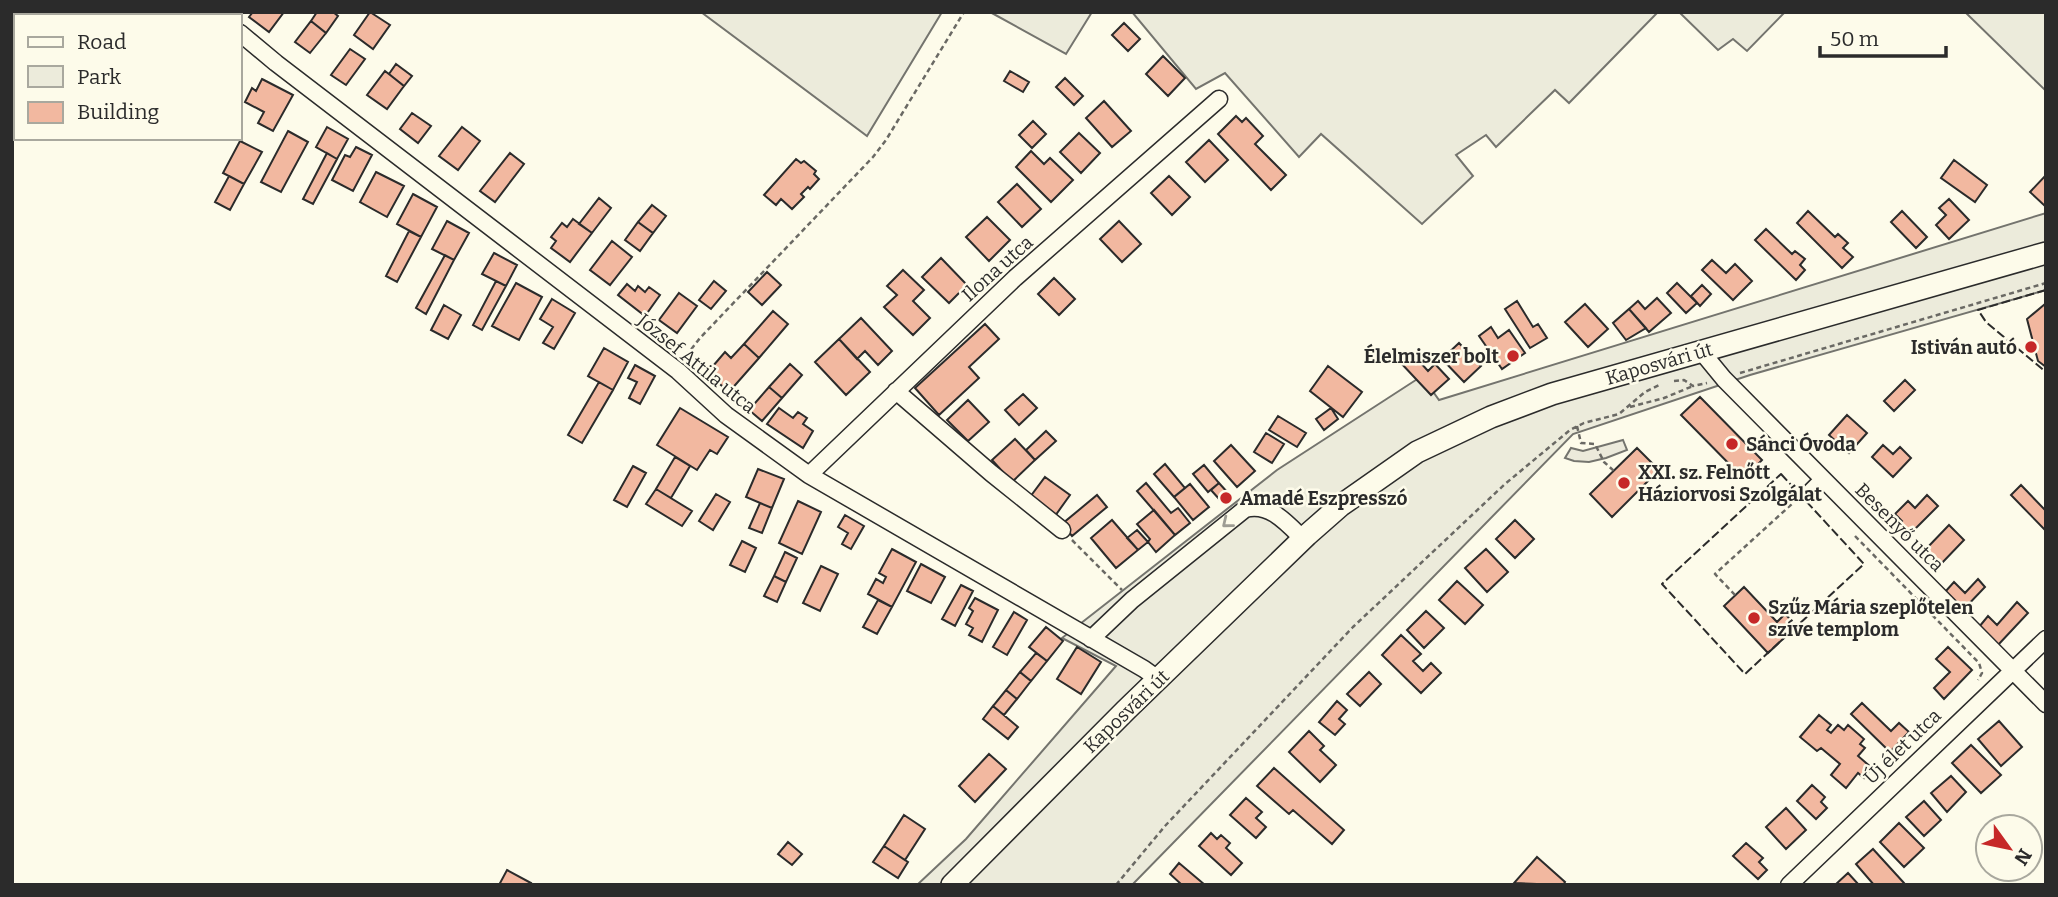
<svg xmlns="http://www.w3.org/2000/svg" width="2058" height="897" viewBox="0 0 2058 897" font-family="Bitter,serif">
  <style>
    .green { fill: #ecebdb; stroke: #74746e; stroke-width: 2 }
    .parking { fill: #eceadb; stroke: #74746e; stroke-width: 2 }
    .building { fill: #f2b8a0; stroke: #2b2b2b; stroke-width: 2 }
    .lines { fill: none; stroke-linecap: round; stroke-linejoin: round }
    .lane-casing { stroke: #2b2b2b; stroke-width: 11 }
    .street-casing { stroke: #2b2b2b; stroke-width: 19 }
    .secondary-casing { stroke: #2b2b2b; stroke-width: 24 }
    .path { stroke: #6a6964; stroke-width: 2.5; stroke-dasharray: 5 3.5; stroke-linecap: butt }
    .lane { stroke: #fdfbea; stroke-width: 8 }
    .street { stroke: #fdfbea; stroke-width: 16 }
    .secondary { stroke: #fdfbea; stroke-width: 21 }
    .fence { stroke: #2b2b2b; stroke-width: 2; stroke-dasharray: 9 3.5; stroke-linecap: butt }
    .oneway { stroke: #9e9d94 }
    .poi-dot { fill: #c62828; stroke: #fdfbea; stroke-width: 2.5 }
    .labels { text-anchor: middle; stroke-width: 5; stroke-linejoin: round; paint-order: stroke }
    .street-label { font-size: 19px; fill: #2b2b2b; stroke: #fdfbea }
    .poi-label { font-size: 19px; font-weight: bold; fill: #2b2b2b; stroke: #fdfbea; text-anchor: start }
  </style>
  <rect width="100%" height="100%" fill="#fdfbea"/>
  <!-- green -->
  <path class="green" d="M701 12H942L867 136Z
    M990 12H1092L1066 54Z
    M1132 12H1658L1569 103 1555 90 1496 147 1486 135 1456 155 1473 176 1422 224 1321 134 1299 157 1225 73 1196 89Z
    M1679 12H1785L1747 51 1733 39 1718 50Z
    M1965 12H2046V91Z
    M2046 213V290L1750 375 1573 434 1132 885H917L966 839 1116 666 1062 638 1277 470 1422 376 1439 400Z"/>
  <!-- parking -->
  <path class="parking" d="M1623 440 1627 450 1606 458 1589 462 1574 461 1565 458 1571 448 1583 451Z"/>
  <!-- building -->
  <path class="building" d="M253 12H284L269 32 249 17Z
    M317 12H333L338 16 326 33 311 21Z
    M370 12 390 25 373 49 354 35Z
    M311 21 326 33 310 53 295 42Z
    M1124 23 1140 39 1128 51 1112 35Z
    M350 49 365 59 346 85 331 75Z
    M1163 56 1185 78 1168 96 1146 74Z
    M396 64 412 76 404 86 389 74Z
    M385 71 404 86 387 109 367 95Z
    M1010 71 1029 82 1023 92 1004 81Z
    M1065 78 1083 96 1074 105 1056 87Z
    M262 79 293 95 273 131 258 123 264 112 245 102 252 88 256 91Z
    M1104 101 1131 131 1112 147 1086 118Z
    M412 113 431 126 418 143 400 129Z
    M1236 116 1242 122 1246 118 1263 136 1255 144 1286 175 1271 190 1218 134Z
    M1033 121 1046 134 1032 148 1019 135Z
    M327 127 348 139 337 159 316 147Z
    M462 127 480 141 458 170 439 156Z
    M288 131 308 142 281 192 261 182Z
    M1079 133 1100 153 1081 173 1060 152Z
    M1209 140 1228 160 1205 182 1186 162Z
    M240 141 262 152 244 184 223 173Z
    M356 147 372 155 353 191 332 180 345 155 350 157Z
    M1031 151 1044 164 1050 158 1073 180 1051 202 1016 167Z
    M327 153 337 159 313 204 303 199Z
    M510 153 524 164 495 202 480 191Z
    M796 159 801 163 804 161 816 171 814 174 819 179 810 189 808 187 801 194 804 197 792 209 781 199 776 205 764 195Z
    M1954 160 1987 185 1975 202 1941 178Z
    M376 172 404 186 387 217 360 202Z
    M2046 175V207L2030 192Z
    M229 176 244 184 230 210 215 202Z
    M1169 176 1190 197 1172 215 1151 193Z
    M1017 184 1041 209 1022 227 998 202Z
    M413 194 437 207 421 237 397 224Z
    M599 198 611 208 592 233 579 224Z
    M1949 199 1969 220 1949 239 1936 225 1946 215 1939 208Z
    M652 205 666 216 653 233 638 222Z
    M1808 211 1835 237 1838 234 1848 243 1843 248 1853 257 1842 268 1797 223Z
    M1902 211 1927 237 1916 248 1891 222Z
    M987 217 1010 240 989 261 966 237Z
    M573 219 592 233 570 262 551 248 556 241 551 237 562 223 567 227Z
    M447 221 469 233 454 260 432 249Z
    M1119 221 1141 244 1122 262 1100 239Z
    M638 222 653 233 640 251 625 240Z
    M1766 229 1792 254 1795 251 1805 259 1800 265 1805 270 1796 280 1755 240Z
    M409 231 421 237 397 282 386 276Z
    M612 241 632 257 610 285 590 270Z
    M494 253 517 265 506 286 482 274Z
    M445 255 454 260 426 314 416 308Z
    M941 258 967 285 949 303 922 277Z
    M1712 260 1726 273 1735 264 1752 281 1733 300 1702 270Z
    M903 270 924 290 913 301 930 318 913 335 884 307 897 295 887 286Z
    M767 272 781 285 762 305 748 292Z
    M1054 278 1075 299 1059 315 1038 294Z
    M496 281 506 286 482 330 473 325Z
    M714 281 726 291 711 309 699 300Z
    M516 283 542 297 519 340 492 326Z
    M1677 283 1697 303 1686 313 1667 293Z
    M627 284 635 291 638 286 645 292 649 287 660 295 645 316 618 295Z
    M1702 285 1711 294 1700 306 1691 296Z
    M679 293 697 306 677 333 659 320Z
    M1657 298 1671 313 1649 332 1629 309 1638 301 1645 309Z
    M552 299 575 313 554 349 543 343 553 327 540 319Z
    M1517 301 1533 327 1538 324 1547 338 1530 348 1505 309Z
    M1585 304 1608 329 1588 347 1565 322Z
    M2045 304H2046V367L2038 361 2027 319Z
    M444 305 461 315 448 339 431 330Z
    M1629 309 1646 328 1626 340 1613 323Z
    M773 311 788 324 759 358 744 344Z
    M861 318 892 351 878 365 865 351 857 359 839 339Z
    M985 324 999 339 969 367 979 378 939 415 915 388Z
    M1491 327 1498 338 1509 330 1525 353 1502 369 1479 336Z
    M839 339 870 372 846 395 815 362Z
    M1459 343 1481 366 1464 382 1442 359Z
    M744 344 759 358 729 392 707 373 725 352 731 358Z
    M604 348 628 362 613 390 588 376Z
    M1411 352 1428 371 1435 364 1449 379 1431 395 1400 362Z
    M790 364 802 375 782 398 769 387Z
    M635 365 655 376 640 404 629 398 637 382 628 378Z
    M1328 366 1362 392 1343 417 1310 391Z
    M1905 380 1915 390 1894 411 1884 401Z
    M599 382 613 390 582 443 568 435Z
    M769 387 782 398 762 421 749 410Z
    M1023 394 1037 408 1019 425 1005 410Z
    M1700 397 1762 460 1744 479 1681 415Z
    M968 400 989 422 968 441 947 420Z
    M680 408 728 437 717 454 710 450 697 470 657 445Z
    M779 408 793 418 798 412 807 418 803 424 813 431 803 448 767 424Z
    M1331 408 1338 419 1324 430 1316 419Z
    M1847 415 1867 433 1849 453 1829 435Z
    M1278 416 1306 433 1297 447 1269 430Z
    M1046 431 1056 441 1035 460 1026 450Z
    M1266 433 1284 444 1272 463 1254 452Z
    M1015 439 1035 460 1012 482 992 460Z
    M1231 445 1255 471 1237 487 1214 461Z
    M1883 445 1893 454 1900 447 1911 458 1893 477 1872 457Z
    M1637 448 1659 470 1612 517 1590 494Z
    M675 457 690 466 671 498 656 489Z
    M1165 464 1185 488 1174 497 1154 474Z
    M1204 465 1219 483 1208 492 1193 474Z
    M633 466 646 473 627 507 614 500Z
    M758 469 784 479 772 508 746 497Z
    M1045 477 1070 495 1055 516 1030 497Z
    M1146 483 1171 513 1178 508 1190 523 1175 535 1137 491Z
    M1219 483 1228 493 1220 500 1211 490Z
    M1190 484 1209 507 1193 520 1174 497Z
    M2021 485 2046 511V531L2011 495Z
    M656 489 692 511 682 526 646 504Z
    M716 494 730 502 713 530 699 521Z
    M1097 495 1107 507 1072 536 1062 524Z
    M1927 495 1938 506 1908 536 1898 526 1902 521 1895 514 1908 501 1915 508Z
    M798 501 821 512 802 554 779 543Z
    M760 503 772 508 762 533 749 528Z
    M1154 510 1175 535 1156 552 1148 542 1150 539 1137 524Z
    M845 515 864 526 851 549 842 544 848 533 838 527Z
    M1112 520 1138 550 1116 568 1091 538Z
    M1515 520 1534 539 1515 558 1496 539Z
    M1949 525 1964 540 1940 565 1925 550Z
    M1137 530 1148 542 1138 550 1127 538Z
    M742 541 756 548 745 572 730 565Z
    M892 549 916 562 892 607 868 594 876 579 883 583 886 577 879 573Z
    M1486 549 1508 572 1487 592 1465 568Z
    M785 552 797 558 786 582 774 576Z
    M921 564 945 577 931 603 907 591Z
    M821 566 838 574 820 611 803 603Z
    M774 576 786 582 777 602 764 596Z
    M1978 579 1985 587 1963 610 1945 592 1954 582 1965 593Z
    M1457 581 1483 605 1465 624 1439 600Z
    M961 585 973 591 955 626 942 619Z
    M1744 587 1777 622 1785 614 1797 626 1768 653 1724 606Z
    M975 598 998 610 982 642 969 635 973 628 966 624 973 611 969 608Z
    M878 600 892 607 877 634 863 627Z
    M2017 602 2028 613 1998 645 1979 627 1988 616 1997 625Z
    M1426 611 1444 628 1424 648 1407 630Z
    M1014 612 1027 620 1007 655 993 647Z
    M1046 627 1063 641 1047 661 1029 647Z
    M1401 635 1421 654 1413 661 1423 671 1431 663 1441 673 1421 693 1382 655Z
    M1077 647 1101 662 1081 694 1057 679Z
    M1948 647 1972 670 1944 699 1934 688 1950 672 1936 659Z
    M1036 653 1047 661 1031 681 1020 672Z
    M1020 672 1031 681 1017 699 1006 690Z
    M1369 672 1381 684 1360 706 1347 694Z
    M1006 690 1017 699 1004 715 993 706Z
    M1337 701 1347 710 1339 719 1345 724 1335 735 1319 722Z
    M1862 703 1891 731 1899 723 1909 732 1890 752 1851 714Z
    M993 706 1018 727 1008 739 983 719Z
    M1819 715 1831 725 1827 730 1831 733 1838 725 1844 730 1848 725 1864 739 1860 744 1865 748 1858 756 1872 768 1864 778 1858 773 1846 788 1831 775 1840 764 1821 748 1817 751 1800 737Z
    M1999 721 2022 747 2001 766 1978 739Z
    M1309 731 1324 746 1320 750 1336 765 1320 782 1289 752Z
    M1971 745 2001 775 1981 793 1952 763Z
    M989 754 1006 769 975 802 959 786Z
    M1274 768 1344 830 1332 844 1293 810 1289 814 1257 786Z
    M1951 776 1966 792 1947 812 1931 793Z
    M1812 785 1825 797 1821 802 1827 808 1816 819 1797 801Z
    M1246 798 1262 812 1256 818 1266 827 1256 838 1230 815Z
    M1924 801 1941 820 1924 836 1906 817Z
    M1786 808 1806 830 1786 849 1766 827Z
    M904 815 925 829 905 860 884 846Z
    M1899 823 1924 848 1904 867 1880 842Z
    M1211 833 1217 839 1221 835 1230 843 1226 848 1242 863 1231 875 1199 846Z
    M788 842 802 854 792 865 778 854Z
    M1746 843 1763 858 1759 862 1767 870 1758 879 1733 856Z
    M884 846 908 862 898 878 873 862Z
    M1873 849 1904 883 1903 885H1874L1856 864Z
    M1537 857 1565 882 1563 885 1514 883Z
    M1179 863 1205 885H1182L1170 874Z
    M507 870 531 883 530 885H499Z
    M1848 873 1859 885H1835Z"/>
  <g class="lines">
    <defs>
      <path id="lane" d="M1801 496 1820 477"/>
      <path id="street" d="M215 12 219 16
        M240 33 276 63 678 371 726 415 809 475 1144 669 1158 679
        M1701 351 1724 379 2046 704
        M896 391 991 473 1062 530
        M809 475 1015 278 1219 99
        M1091 639 1132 600 1245 509C1269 502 1287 523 1303 539
        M1789 885 2046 639"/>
      <path id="secondary" d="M952 885 1126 710 1307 535 1340 506 1417 452 1491 417 1552 394 2046 253"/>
    </defs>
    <!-- lane casing -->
    <use href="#lane" class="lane-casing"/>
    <!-- street casing -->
    <use href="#street" class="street-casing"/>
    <!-- secondary casing -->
    <use href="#secondary" class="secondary-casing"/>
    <!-- path -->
    <path class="path" d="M686 356 700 338 873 157 886 140 964 12
      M1740 373 2046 283
      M1674 381 1684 380 1693 386 1707 383
      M1630 407 1664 398 1693 386
      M1577 426 1581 443 1595 444 1604 462 1614 471
      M1855 536 1979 663 1982 673 1978 680
      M1072 540 1122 590
      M1735 595 1715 574 1793 503
      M1116 885 1165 826 1353 627 1505 484 1570 430 1584 423 1619 414 1645 392 1661 384"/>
    <!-- lane -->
    <use href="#lane" class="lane"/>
    <!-- street -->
    <use href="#street" class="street"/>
    <!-- secondary -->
    <use href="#secondary" class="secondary"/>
    <!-- fence -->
    <path class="fence" d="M2046 290 1978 310 1986 322 2046 372
      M1781 474 1864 564 1745 674 1662 584Z"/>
  </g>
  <!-- one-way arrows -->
  <defs><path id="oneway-chevron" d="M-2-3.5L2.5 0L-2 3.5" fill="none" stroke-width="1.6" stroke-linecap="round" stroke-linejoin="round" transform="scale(1.75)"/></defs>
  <use class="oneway" href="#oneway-chevron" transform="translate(1227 523) rotate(141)"/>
  <!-- markers -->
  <g class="poi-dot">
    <circle cx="2031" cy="347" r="7"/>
    <circle cx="1513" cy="356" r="7"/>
    <circle cx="1732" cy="444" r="7"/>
    <circle cx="1624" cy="483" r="7"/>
    <circle cx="1226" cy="498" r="7"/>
    <circle cx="1754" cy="618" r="7"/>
  </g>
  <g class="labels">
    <!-- street labels -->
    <g class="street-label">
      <text transform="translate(997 268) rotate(-42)" y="7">Ilona utca</text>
      <text transform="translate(697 363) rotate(39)" y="7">József Attila utca</text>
      <text transform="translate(1659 363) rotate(-16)" y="7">Kaposvári út</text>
      <text transform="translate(1900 527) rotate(45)" y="7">Besenyő utca</text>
      <text transform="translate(1126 711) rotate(-44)" y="7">Kaposvári út</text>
      <text transform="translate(1902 746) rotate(-44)" y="7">Új élet utca</text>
    </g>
    <!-- poi labels -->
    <g class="poi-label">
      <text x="2017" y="354" text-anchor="end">Istiván autó</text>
      <text x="1499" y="363" text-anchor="end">Élelmiszer bolt</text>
      <text x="1746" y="451">Sánci Óvoda</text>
      <text x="1638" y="479">XXI. sz. Felnőtt<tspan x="1638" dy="22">Háziorvosi Szolgálat</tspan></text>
      <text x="1240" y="505">Amadé Eszpresszó</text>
      <text x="1768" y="614">Szűz Mária szeplőtelen<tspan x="1768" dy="22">szíve templom</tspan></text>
    </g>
  </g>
  <!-- border -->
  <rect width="2058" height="897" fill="none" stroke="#2b2b2b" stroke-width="28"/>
  <!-- legend -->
  <rect x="14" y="14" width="228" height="126" fill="#fdfbea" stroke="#a9a89e" stroke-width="2"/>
  <rect x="28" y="37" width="35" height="10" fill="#fdfbea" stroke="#a9a89e" stroke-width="2"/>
  <text x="77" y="49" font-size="21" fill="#2b2b2b">Road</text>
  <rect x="28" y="66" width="35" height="21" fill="#ecebdb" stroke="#a9a89e" stroke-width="2"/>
  <text x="77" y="84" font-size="21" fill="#2b2b2b">Park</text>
  <rect x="28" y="102" width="35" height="21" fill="#f2b8a0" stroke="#a9a89e" stroke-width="2"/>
  <text x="77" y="119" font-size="21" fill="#2b2b2b">Building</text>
  <!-- north arrow -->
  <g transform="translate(2009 848) rotate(123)"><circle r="33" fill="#fdfbea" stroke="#a9a89e" stroke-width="2"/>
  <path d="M0-5L12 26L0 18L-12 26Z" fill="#c62828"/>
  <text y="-10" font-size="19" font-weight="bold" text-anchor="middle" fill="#2b2b2b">N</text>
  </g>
  <!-- scale -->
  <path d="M1820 46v10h126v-10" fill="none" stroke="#2b2b2b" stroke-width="3.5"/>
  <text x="1830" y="46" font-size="21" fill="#2b2b2b" stroke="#fdfbea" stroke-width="5" paint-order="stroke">50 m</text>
</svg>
